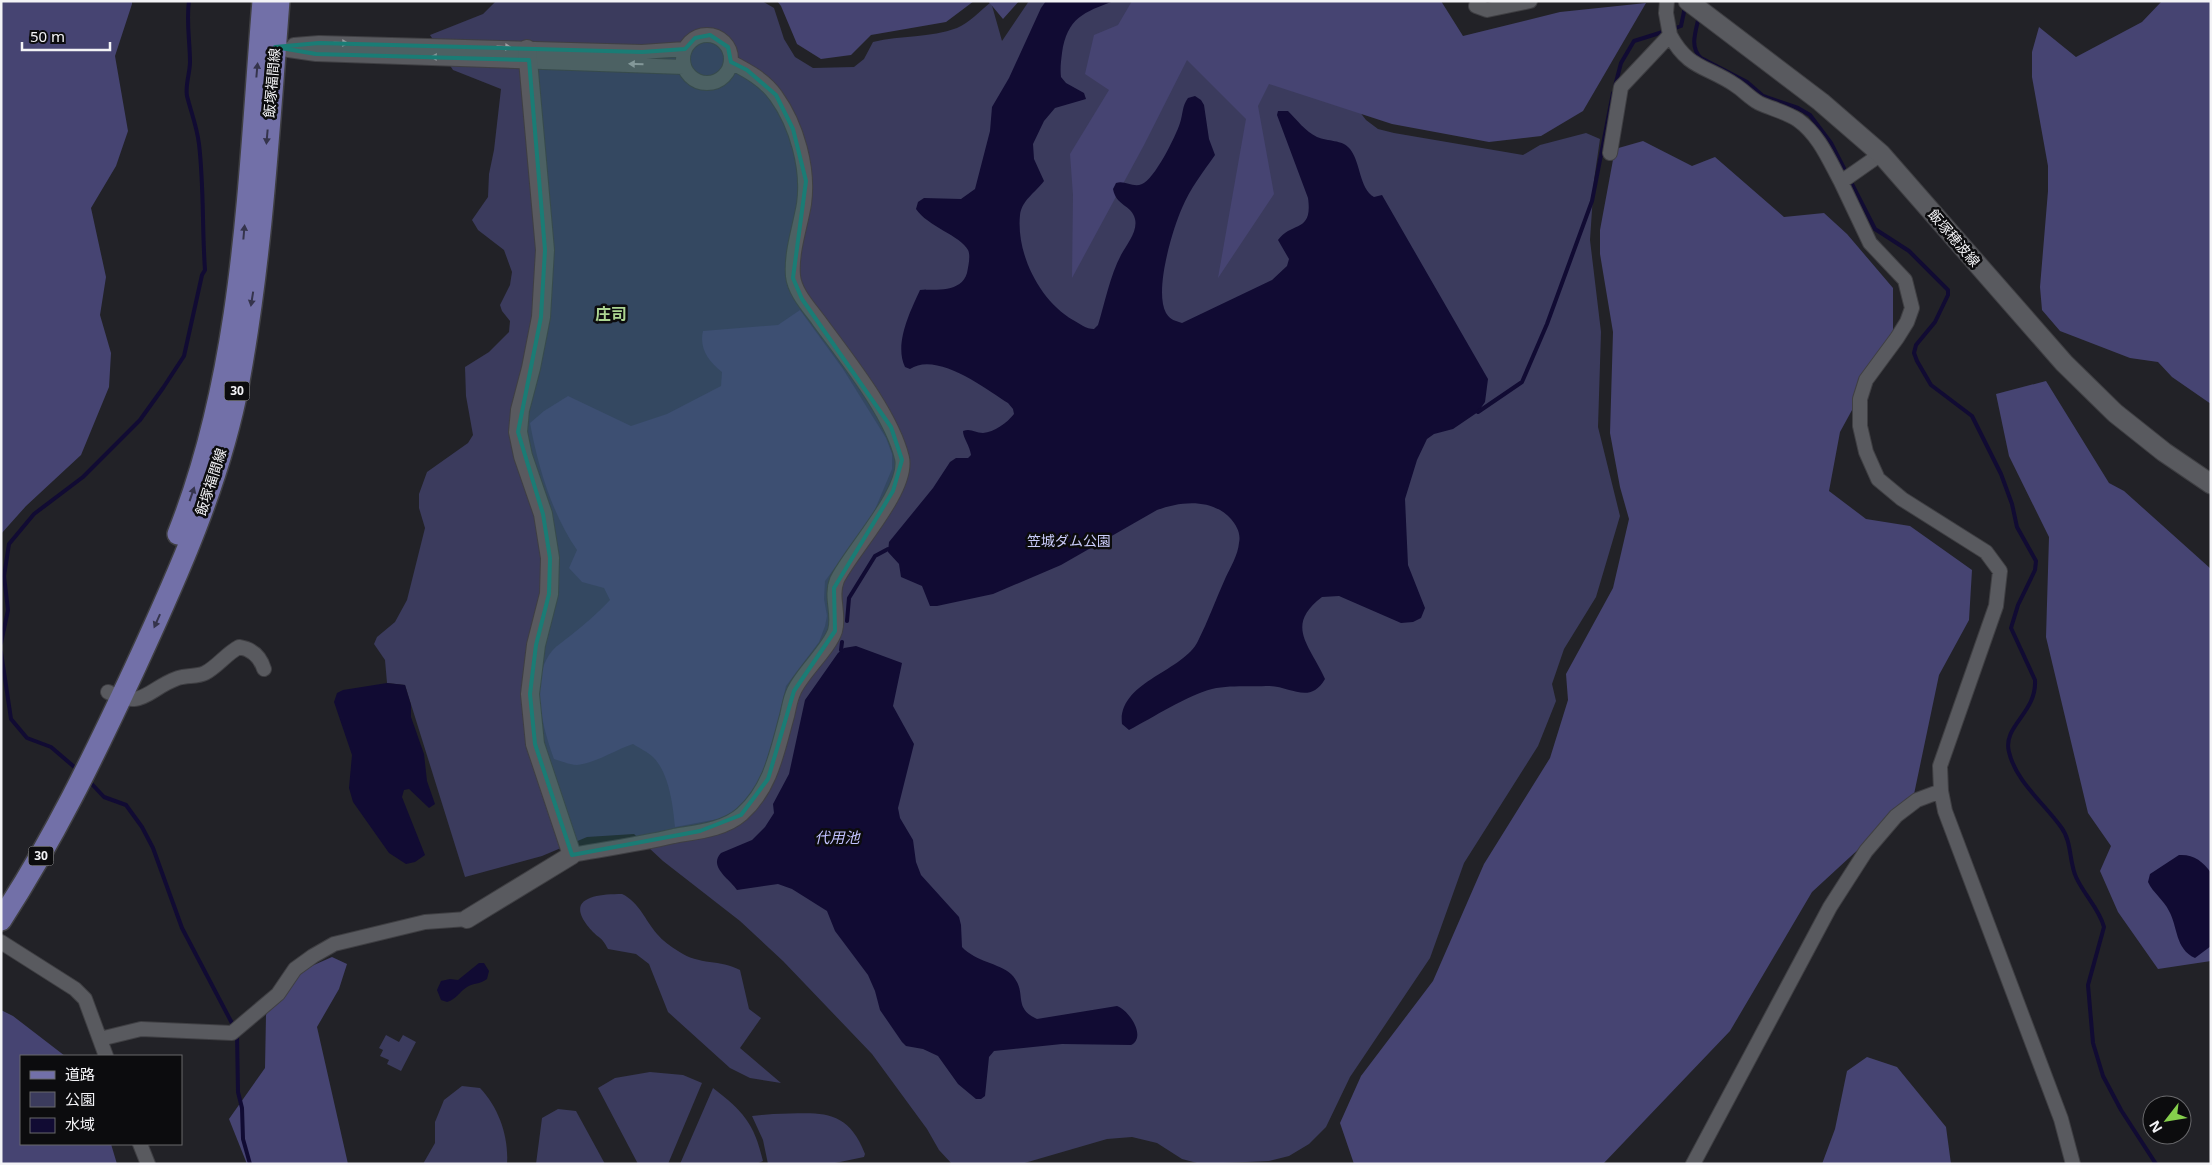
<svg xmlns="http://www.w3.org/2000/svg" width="2212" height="1165" viewBox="0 0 2212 1165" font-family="'Noto Sans','Noto Sans JP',sans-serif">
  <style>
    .green { fill: #3b3b5d }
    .forest { fill: #464472 }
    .water { fill: #110b33 }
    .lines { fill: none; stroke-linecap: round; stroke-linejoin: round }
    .stream { stroke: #110b33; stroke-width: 4 }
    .minor-casing { stroke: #3f3f43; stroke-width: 16 }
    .tertiary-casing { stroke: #3f3f43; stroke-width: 20 }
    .secondary-casing { stroke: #3f3f43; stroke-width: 21 }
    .primary-casing { stroke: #3f3f43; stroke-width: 24 }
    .minor { stroke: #595a5f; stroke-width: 14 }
    .tertiary { stroke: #595a5f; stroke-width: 18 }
    .secondary { stroke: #595a5f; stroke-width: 19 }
    .primary { stroke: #7270a8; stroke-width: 21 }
    .oneway { fill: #9e9fa3 }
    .oneway2 { fill: #35344c }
    .marked { fill: #1a7c75; fill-opacity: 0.2; stroke: #1a7c75; stroke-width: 4; stroke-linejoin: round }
    .labels { text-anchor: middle; stroke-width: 5; stroke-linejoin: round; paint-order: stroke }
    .shield { fill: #0c0c0e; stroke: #aeaeb0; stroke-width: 1 }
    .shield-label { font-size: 12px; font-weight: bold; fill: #f3f3f6 }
    .street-label { font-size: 14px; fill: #f3f3f6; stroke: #0c0c0e }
    .park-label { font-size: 14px; fill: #cbcdfa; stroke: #0c0c0e }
    .water-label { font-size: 15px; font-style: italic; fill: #c2c2ff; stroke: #0c0c0e }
    .quarter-label { font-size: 16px; font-weight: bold; fill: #acd592; stroke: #0c0c0e }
  </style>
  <rect width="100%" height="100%" fill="#222227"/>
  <!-- green -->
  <path class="green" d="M496 1H762L774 8 784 39 795 57 813 68 854 67 864 59 873 42C901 35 930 38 957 28 969 23 981 10 991 2L1002 41 1029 1H1275L1366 120 1378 129 1394 133 1523 155 1540 145 1586 133 1600 139 1594 180 1590 240 1601 332 1598 427 1620 516 1596 597 1564 649 1552 684 1556 701 1538 746 1464 863 1430 958 1350 1077 1326 1127 1309 1144 1289 1156 1269 1161 1201 1164 1182 1159 1157 1143 1132 1137 1107 1139 1021 1164H952L939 1150 927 1129 872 1054 783 961 740 921 663 861 634 834 587 837 542 856 465 877 405 685 387 683 385 660 374 644 377 637 395 622 407 600 425 528 419 508V494L427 472 468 443 473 435 466 396 465 367 489 352 509 332 510 321 502 311 500 305 510 285 512 272 504 250 478 230 472 220 488 197 489 174 494 150 501 89 453 70 430 35 483 14Z
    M622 894C639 902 645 920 657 934 663 941 670 946 678 951 700 966 720 959 740 970L749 1009 761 1018 740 1048 781 1083 750 1078 730 1068 668 1012 649 964 636 954 608 949C601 936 601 940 593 932 562 899 593 894 622 894Z
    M386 1035 399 1042 403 1035 416 1042 401 1071 387 1064 389 1060 380 1056 383 1050 379 1048Z
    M650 1072 683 1075 702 1083 668 1164H638L598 1088 615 1078Z
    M462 1086 480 1088C499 1108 509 1137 507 1164H423L435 1143V1122L444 1100Z
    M713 1088C743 1111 754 1123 763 1161L756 1164H680Z
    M558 1109 576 1111 605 1164H536L542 1118Z
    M773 1114C817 1114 846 1105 865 1154L864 1157 830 1164H768L763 1140 752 1116Z"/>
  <!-- forest -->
  <path class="forest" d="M1 1H132V4L115 56 128 131 116 166 91 208 106 277 100 315 111 353 109 387 81 455 26 506 1 534Z
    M777 1H974L946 22 871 35 851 55 821 59 797 44 781 6Z
    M988 1H1019L1003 19Z
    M1132 1H1441L1463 36 1560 12 1646 3 1583 111 1541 136 1489 142 1392 124 1269 84 1258 106 1274 194 1218 278 1246 119 1187 60 1144 145 1072 278 1073 195 1070 154 1109 90 1085 74 1094 35 1118 25Z
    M2162 1H2211V404L2172 377 2158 362 2130 358 2060 331 2042 310 2040 287 2048 191V166L2032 77V52L2039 27 2076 57 2142 22Z
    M1643 141 1692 166 1715 157 1784 217 1824 213 1847 234 1893 288V335L1840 432 1829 491 1866 519 1910 526 1972 570 1969 620 1939 675 1913 799 1812 892 1730 1031 1603 1164H1354L1340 1123 1361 1076 1433 981 1484 864 1550 758 1568 700 1566 674 1613 588 1629 519 1620 487 1610 433 1613 332 1600 254V230L1615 149Z
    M800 310 843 369 886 438 892 454V469L871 519 825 581 824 599 827 616 825 626 819 642 786 686 776 729 761 779 745 800 733 812 718 819 675 827C673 805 669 773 653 757 648 752 639 748 633 744 615 750 596 763 577 765 570 765 561 761 554 759 543 729 529 679 552 651 557 645 564 641 570 636 584 625 598 613 610 600L604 588 582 582 569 568 577 550C552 514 538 467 530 423L544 411 568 396 631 426 667 414 721 386 722 372C708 361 699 348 703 331L778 325Z
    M2046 381 2109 483 2124 491 2211 569V961L2158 969 2118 912 2100 871 2111 846 2088 813 2046 637 2049 537 2009 456 1996 394Z
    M332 957 347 964 339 989 317 1027 348 1164H247L229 1119 265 1068 266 1015 282 979Z
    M1 1010 13 1016 65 1056H21V1144H111L117 1164H1Z
    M1867 1057 1897 1067 1946 1127 1951 1164H1822L1835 1129 1847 1071Z"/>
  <!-- water -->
  <path class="water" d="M1046 1H1114C1084 12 1067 18 1062 53 1061 61 1060 69 1061 77L1066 83 1084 93 1086 99 1055 108 1044 121 1033 144 1034 159 1044 181C1035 193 1022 200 1020 215 1016 254 1040 301 1073 320 1080 324 1086 329 1094 329L1098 325C1105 302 1110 276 1121 255 1127 244 1138 231 1135 219 1132 205 1116 206 1113 189L1116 183C1125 180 1133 188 1142 184 1154 180 1176 136 1180 123 1183 114 1182 106 1188 98L1195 96 1201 100 1204 105 1209 139 1215 155C1203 172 1190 189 1182 208 1172 231 1154 291 1166 313 1170 320 1176 321 1182 323L1272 280 1287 266 1289 259 1278 240C1292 221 1313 233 1308 198L1277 115 1278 111H1288C1297 120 1305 131 1317 137 1328 142 1342 139 1350 149 1361 163 1359 188 1374 197L1382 195 1488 379 1485 402 1478 412 1453 429 1434 434 1427 439 1417 460 1405 499 1408 565 1425 608 1421 618 1413 622 1401 623 1339 596 1322 597C1284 626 1310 645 1325 679 1309 706 1290 685 1266 686 1250 687 1229 685 1212 689 1188 695 1152 718 1129 730L1122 724C1117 682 1183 672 1198 641 1208 621 1216 599 1225 579 1230 568 1238 555 1239 543 1241 534 1237 526 1231 519 1212 498 1181 501 1157 510L1061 565 993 594 937 606H930L922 586 901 577 899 564 888 552 889 542 933 488 950 462 956 458H968L971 455C970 446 963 438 963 431 971 428 975 433 983 433 994 432 1007 423 1014 414L1013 409 1008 403C985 388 936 351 910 369L905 367C894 344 910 312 920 290 936 289 961 293 967 273 968 267 971 256 968 250 961 236 927 226 916 209L918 202 924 198 961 199 975 189 990 131 992 107 1009 78 1041 8Z
    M856 646 902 663 893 706 914 744 898 808 900 818 913 840 916 862 921 875 959 917 961 925 962 947C976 962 999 963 1011 974 1029 992 1011 1007 1037 1019L1117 1006C1129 1010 1147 1037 1131 1045L1062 1044 994 1051 989 1057 985 1096 981 1099H976L958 1084 938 1056 923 1049 906 1046 902 1042 880 1010 875 991 868 975 835 931 827 911 792 889 778 884 737 890C730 879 708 867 721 853L752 840 765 827 774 813 773 804 789 774 805 700 838 653 844 648Z
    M387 683 405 685 411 705V717L424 754 427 781 435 804 429 808 409 789 404 790 402 797 425 855 415 862 406 864 389 853 353 802 349 788 352 755 334 702 337 693 343 690Z
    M2179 855C2193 854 2203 861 2211 873V946L2195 958C2175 949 2178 927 2169 911 2164 900 2153 893 2148 882L2150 874Z
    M479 963H484L489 971 487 979C481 984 473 983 467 987 459 992 457 999 447 1002L441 1000 437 990 441 981 450 979 458 980Z"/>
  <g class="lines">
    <!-- stream -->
    <path class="stream" d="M1699 16C1696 31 1689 47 1701 58L1747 82 1763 96 1798 108 1810 115 1831 143 1875 229 1909 251 1948 290V295L1935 322 1916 345 1914 353 1917 361 1931 385 1972 416 2001 474 2012 504 2017 527 2036 561 2035 570 2018 605 2011 628 2035 680C2037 713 2002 726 2009 752 2016 782 2044 803 2061 827 2072 841 2069 862 2076 877 2084 895 2099 908 2104 927L2088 985 2093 1043 2103 1076 2121 1110 2156 1164
      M1673 29 1681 26 1685 7
      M1615 86 1621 63 1634 41 1666 31
      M1478 412 1522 382 1547 324 1592 201 1613 93
      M847 621 849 598 875 556 888 549
      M1 643 8 610 4 576 9 544 34 514 83 477 140 420 163 388 184 356 202 275 205 270C202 228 204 186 199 144 197 127 191 112 187 96 185 85 190 73 190 62 190 41 186 22 189 1
      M841 650 842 642
      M1 652 11 719 27 738 51 747 79 771
      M89 781 104 797 126 805 142 827 153 848 182 928 234 1027
      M237 1033 238 1092 242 1108 243 1139 250 1164"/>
    <defs>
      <path id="minor" d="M1476 6 1487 10 1530 1
        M1670 35C1688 69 1707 66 1735 85 1743 90 1750 98 1759 103 1772 109 1786 112 1798 120 1819 135 1829 160 1841 182
        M683 59a24 24 0 1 1 48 0a24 24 0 1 1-48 0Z
        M294 45 319 43 642 52 685 49
        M268 47 316 54 684 67
        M1610 153 1621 87 1670 35 1666 13 1667 1
        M1881 154 1841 182 1870 243 1905 280 1912 308 1907 322 1897 338 1866 380 1860 399V426L1866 452 1878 479 1902 499 1986 552 2000 571 1996 606 1940 766 1941 791 1945 811 2061 1119 2073 1164
        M108 692C144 710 147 689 178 678 187 675 197 677 205 673 217 667 226 654 239 647 252 649 260 656 264 669
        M572 855C606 849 640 844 674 836 696 832 724 830 742 814 771 788 777 752 787 716 789 708 790 699 794 691 802 673 829 649 835 631 840 614 830 597 837 580 851 551 909 490 902 458 891 413 846 358 819 321 809 307 795 293 793 276 791 252 800 228 804 204 809 169 797 125 776 96 765 80 748 71 731 62
        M1 942 75 989 85 999 106 1056
        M100 1039 141 1029 232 1033 278 994 295 969 313 956 334 944 425 922 467 919
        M140 1144 148 1164
        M1693 1164 1830 907 1866 851 1896 816 1917 800 1941 791"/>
      <path id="tertiary" d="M467 919 572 855 535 744 530 694 536 645 549 594 550 558 543 514 523 456 518 432 520 410 531 368 541 317 545 250 527 49"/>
      <path id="secondary" d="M1688 1 1821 102 1881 154 2064 363 2115 413 2164 452 2211 484"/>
      <path id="primary" d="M178 534C245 365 248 180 263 1
        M1 920C53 840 94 756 134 670 177 577 220 482 239 381 262 256 269 128 279 1"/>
    </defs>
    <!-- minor casing -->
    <use href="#minor" class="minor-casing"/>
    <!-- tertiary casing -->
    <use href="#tertiary" class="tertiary-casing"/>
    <!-- secondary casing -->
    <use href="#secondary" class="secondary-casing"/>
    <!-- primary casing -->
    <use href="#primary" class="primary-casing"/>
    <!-- minor -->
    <use href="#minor" class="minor"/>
    <!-- tertiary -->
    <use href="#tertiary" class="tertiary"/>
    <!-- secondary -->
    <use href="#secondary" class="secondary"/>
    <!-- primary -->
    <use href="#primary" class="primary"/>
  </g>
  <!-- one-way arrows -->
  <defs><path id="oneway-solid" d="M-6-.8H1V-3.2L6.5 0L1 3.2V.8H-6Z" transform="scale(1.25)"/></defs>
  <g class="oneway">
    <use href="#oneway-solid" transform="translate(341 43) rotate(1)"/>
    <use href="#oneway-solid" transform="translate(504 47) rotate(3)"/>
    <use href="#oneway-solid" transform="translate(438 57) rotate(-178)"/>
    <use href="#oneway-solid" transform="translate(636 64) rotate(-178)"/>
  </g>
  <g class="oneway2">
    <use href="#oneway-solid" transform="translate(257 70) rotate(-85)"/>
    <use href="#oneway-solid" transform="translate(267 137) rotate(95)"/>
    <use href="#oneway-solid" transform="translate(244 232) rotate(-85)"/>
    <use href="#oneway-solid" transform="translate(252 299) rotate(99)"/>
    <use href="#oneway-solid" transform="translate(192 494) rotate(-71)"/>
    <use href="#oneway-solid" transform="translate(157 621) rotate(114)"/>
  </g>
  <!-- marked area -->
  <path class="marked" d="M710 35 728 47 731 62 747 70 776 95 793 129 806 181 793 278 802 299 891 427 902 460 893 491 834 588 835 631 794 691 768 779 741 815 700 831 572 855 535 744 530 694 536 645 549 594 550 558 543 514 518 432 541 317 545 250 529 60 316 54 275 47 319 43 642 52 685 49 695 38Z"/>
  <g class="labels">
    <!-- shield labels -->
    <g class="shield">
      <rect x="224.5" y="381.5" width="25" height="19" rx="4"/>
      <rect x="28.5" y="846.5" width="25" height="19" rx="4"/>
    </g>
    <g class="shield-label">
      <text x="237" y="395">30</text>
      <text x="41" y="860">30</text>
    </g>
    <!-- street labels -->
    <g class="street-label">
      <text transform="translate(272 83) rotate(-85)" y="5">飯塚福間線</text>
      <text transform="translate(1954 238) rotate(49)" y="5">飯塚穂波線</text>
      <text transform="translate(211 482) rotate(-72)" y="5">飯塚福間線</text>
    </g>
    <!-- park labels -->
    <g class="park-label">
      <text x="1069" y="546">笠城ダム公園</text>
    </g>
    <!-- water labels -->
    <g class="water-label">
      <text x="837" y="843">代用池</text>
    </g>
    <!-- quarter labels -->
    <g class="quarter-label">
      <text x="611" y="320">庄司</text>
    </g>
  </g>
  <!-- border -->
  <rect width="2212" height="1165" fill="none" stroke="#f3f3f6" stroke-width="5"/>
  <!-- legend -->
  <rect x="20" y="1055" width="162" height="90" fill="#0c0c0e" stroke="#68686b"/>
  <rect x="30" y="1071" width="25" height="8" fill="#7270a8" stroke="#68686b"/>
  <text x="65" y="1080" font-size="15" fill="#f3f3f6">道路</text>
  <rect x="30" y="1092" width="25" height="15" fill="#3b3b5d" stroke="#68686b"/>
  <text x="65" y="1105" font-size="15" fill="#f3f3f6">公園</text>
  <rect x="30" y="1118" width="25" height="15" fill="#110b33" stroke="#68686b"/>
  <text x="65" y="1130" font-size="15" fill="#f3f3f6">水域</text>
  <!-- north arrow -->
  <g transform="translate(2167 1120) rotate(239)"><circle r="24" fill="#0c0c0e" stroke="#68686b"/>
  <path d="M0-4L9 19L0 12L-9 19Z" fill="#85cf4c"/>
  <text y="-8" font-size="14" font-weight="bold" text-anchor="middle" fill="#f3f3f6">N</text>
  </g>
  <!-- scale -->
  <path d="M22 42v8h88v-8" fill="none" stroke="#f3f3f6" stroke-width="2.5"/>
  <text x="30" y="42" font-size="15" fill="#f3f3f6" stroke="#0c0c0e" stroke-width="4" paint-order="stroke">50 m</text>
</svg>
